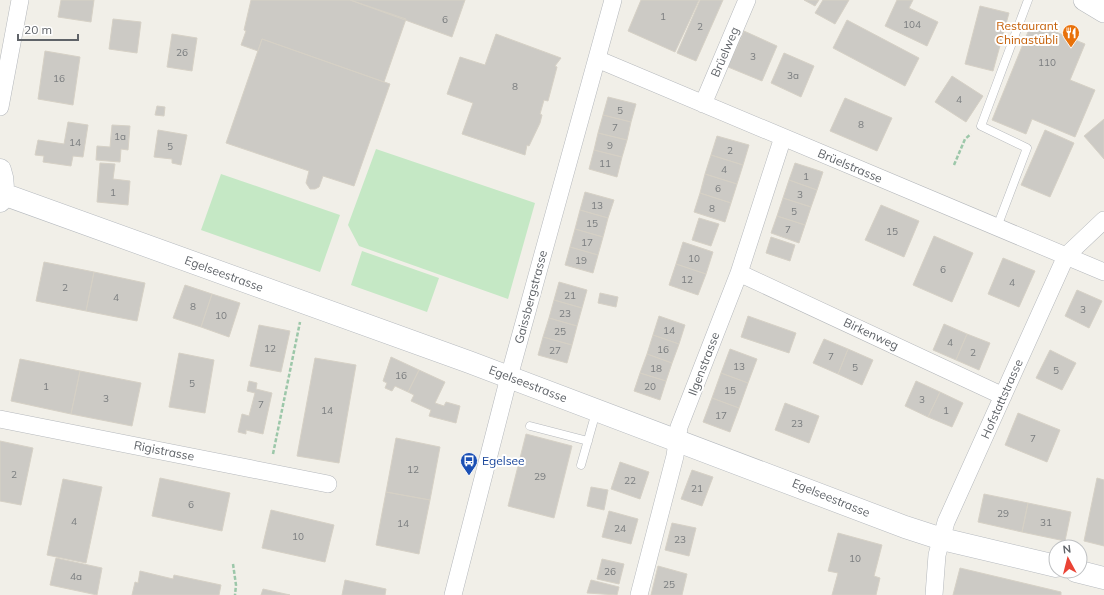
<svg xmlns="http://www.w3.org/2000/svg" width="1104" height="595" viewBox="0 0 1104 595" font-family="Mulish,sans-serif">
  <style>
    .green { fill: #c5e8c5 }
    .building { fill: #cccac5; stroke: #d6d1c6 }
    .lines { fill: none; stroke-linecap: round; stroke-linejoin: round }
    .service-casing { stroke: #b5b8bc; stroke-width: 9 }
    .minor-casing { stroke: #b5b8bc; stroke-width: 18 }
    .tertiary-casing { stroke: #b5b8bc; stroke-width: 22 }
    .secondary-casing { stroke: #b6babf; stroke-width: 23 }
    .path { stroke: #9cc7a9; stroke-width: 2.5; stroke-dasharray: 4 2; stroke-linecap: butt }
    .service { stroke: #fff; stroke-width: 8 }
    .minor { stroke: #fff; stroke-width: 17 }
    .tertiary { stroke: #fff; stroke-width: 21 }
    .secondary { stroke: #fff; stroke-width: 22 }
    .labels { text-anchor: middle; stroke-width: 4; stroke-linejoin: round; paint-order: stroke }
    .number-label { font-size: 10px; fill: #7a7d7f }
    .food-label { font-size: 12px; fill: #c56008; stroke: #fff; text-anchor: end }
    .street-label { font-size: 12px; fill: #5f6368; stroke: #fff }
    .transit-label { font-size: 12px; fill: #164399; stroke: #fff; text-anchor: start }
  </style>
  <rect width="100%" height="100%" fill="#f1efe8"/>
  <!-- green -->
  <path class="green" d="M376 149 535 203 508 299 359 246 348 225Z
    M221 174 340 215 320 272 201 230Z
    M362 251 439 278 427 312 351 285Z"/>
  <!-- building -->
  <path class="building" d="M61 0H94L91 22 58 17Z
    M251 0H350L406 19 384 82 262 39 258 51 241 45 246 31 244 30Z
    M350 0H465L452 37Z
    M641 0H699L675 52 628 31Z
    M700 0H723L696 61 677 53Z
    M804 0H819L815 6Z
    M823 0H849L835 24 815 13Z
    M897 0H913L909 8 938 22 927 46 885 26Z
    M980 6 1009 13 993 71 965 64Z
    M113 19 141 22 137 53 109 49Z
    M847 20 919 58 905 86 833 48Z
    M1032 22 1085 44 1070 80 1095 90 1075 137 1032 119 1026 134 992 120Z
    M744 31 777 46 762 81 728 67Z
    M172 34 197 38 192 71 167 67Z
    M496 34 561 58 555 66 557 67 548 101 544 100 540 114 542 115 540 123 529 146 527 145 525 155 462 134 473 103 447 94 460 57 485 65Z
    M262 39 390 84 354 186 323 176 319 187 315 189H310L306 183 309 171 226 143Z
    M45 51 80 57 73 105 38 99Z
    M784 53 814 66 801 97 771 83Z
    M952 76 983 96 966 122 935 102Z
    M608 97 636 104 631 122 603 115Z
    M845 98 892 118 877 151 830 131Z
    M157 106 165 107 164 116 155 115Z
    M603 115 631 122 627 140 598 133Z
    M1104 119V159L1084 136Z
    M68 122 88 125 83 157 73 156 71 166 43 162 44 156 35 155 38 140 64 144Z
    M112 125 130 126 128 150 121 149 120 162 96 160 97 146 110 147Z
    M158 130 187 135 181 165 172 163V159L154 157Z
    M1045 130 1074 143 1050 197 1021 185Z
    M598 133 627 140 622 157 594 150Z
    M717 136 749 145 743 165 711 155Z
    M594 150 622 157 617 177 589 169Z
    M711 155 743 165 737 184 705 174Z
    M100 163 115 164 113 179 130 181 128 205 97 202Z
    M795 163 823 172 817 190 789 180Z
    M705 174 737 184 731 203 700 193Z
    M789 180 817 190 811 207 783 198Z
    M585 192 614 200 608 218 580 210Z
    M700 193 731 203 725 222 694 212Z
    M783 198 811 207 805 225 777 216Z
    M881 205 919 221 904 257 865 240Z
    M580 210 608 218 603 237 575 229Z
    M777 216 805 225 799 243 771 233Z
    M699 218 719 224 711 246 692 240Z
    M575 229 603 237 598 255 570 247Z
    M934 236 973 253 952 302 913 285Z
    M771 237 795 245 790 261 766 253Z
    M683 242 713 252 706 274 676 264Z
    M570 247 598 255 593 273 565 265Z
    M1003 258 1035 271 1019 307 988 294Z
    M44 262 94 272 86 311 36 301Z
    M676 264 706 274 698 295 669 285Z
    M94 272 145 283 137 321 86 311Z
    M559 282 587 290 582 308 554 300Z
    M185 285 212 294 201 327 173 318Z
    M1077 290 1102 301 1089 328 1065 316Z
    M600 293 618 297 616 307 598 303Z
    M212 294 240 303 229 337 201 327Z
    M554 300 582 308 577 326 549 318Z
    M659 316 685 325 679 344 653 335Z
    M748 316 796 333 789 353 741 337Z
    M549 318 577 326 572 345 543 337Z
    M944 324 967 334 956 360 933 350Z
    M259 325 290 331 281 372 250 366Z
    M967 334 990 343 979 370 956 360Z
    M653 335 679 344 672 363 647 354Z
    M543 337 572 345 567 363 538 355Z
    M824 339 848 349 838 374 813 363Z
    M730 349 757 359 748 383 721 373Z
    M848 349 873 360 862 385 838 374Z
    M1050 350 1076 363 1062 390 1036 378Z
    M179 353 214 360 205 413 169 407Z
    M647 354 672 363 666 381 640 373Z
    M391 357 419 370 408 392 395 386 392 391 385 388 387 383 383 381Z
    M315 358 356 365 339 463 297 456Z
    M20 359 80 371 71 414 11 401Z
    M419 370 445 382 435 403 444 406 446 402 460 406 456 423 429 416 431 410 411 401 414 395 408 392Z
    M80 371 141 383 132 426 71 414Z
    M640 373 666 381 660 400 634 391Z
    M721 373 748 383 739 408 712 398Z
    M249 381 257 383 256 389 272 393 263 434 246 430V434L238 432 242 414 249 416 255 393 247 391Z
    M916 381 940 392 928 417 905 406Z
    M940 392 963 403 952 427 928 417Z
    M712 398 739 408 730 432 703 422Z
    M785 403 819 416 809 443 775 430Z
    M1018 413 1060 430 1047 462 1005 445Z
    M526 434 572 446 554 518 508 506Z
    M396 438 440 447 430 500 386 492Z
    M0 441 33 448 21 505 0 501Z
    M620 462 649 472 640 499 611 489Z
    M692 470 713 477 702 506 681 499Z
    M160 478 230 493 222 531 152 516Z
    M1097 478 1104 480V546L1084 541Z
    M63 479 102 487 86 563 47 555Z
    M591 487 608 490 604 510 587 506Z
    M386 492 430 500 419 554 376 545Z
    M984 494 1028 503 1022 532 978 522Z
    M1028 503 1071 512 1065 541 1022 532Z
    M271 510 334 525 325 562 262 548Z
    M609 511 638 519 631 544 602 537Z
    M672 523 696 528 689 556 665 550Z
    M838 533 882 545 874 576 880 578 876 595H832L838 573 828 571Z
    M56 558 102 568 97 595 50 585Z
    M602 559 624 564 619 584 597 579Z
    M658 566 687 574 682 595H651Z
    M960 568 1061 592V595H953Z
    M140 571 173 579 174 575 221 585 219 595H132L135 582 138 583Z
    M345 580 386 589 385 595H342Z
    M591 580 619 587 617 595 587 593Z
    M263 589 290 595H261Z"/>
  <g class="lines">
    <defs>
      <path id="service" d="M997 227 1027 148 981 126 1028 0
        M530 426 588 441
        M581 465 596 412"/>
      <path id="minor" d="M597 59 1104 272
        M703 104 747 0
        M0 107 20 0
        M739 273 1003 396
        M0 419 328 484
        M453 595 509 377 613 0
        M639 595 675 456 679 427 739 273 783 137
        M934 595 937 555 946 522 1066 256 1104 220"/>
      <path id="tertiary" d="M1084 0 1104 12"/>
      <path id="secondary" d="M0 170C4 181 4 190 0 201
        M3 194 469 362 905 527 942 539 1056 566
        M1076 571 1104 578"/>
    </defs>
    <!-- service casing -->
    <use href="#service" class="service-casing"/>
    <!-- minor casing -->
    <use href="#minor" class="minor-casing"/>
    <!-- tertiary casing -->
    <use href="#tertiary" class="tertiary-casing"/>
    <!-- secondary casing -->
    <use href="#secondary" class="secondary-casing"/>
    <!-- path -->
    <path class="path" d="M954 165 965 139 971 134
      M273 454 300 322
      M233 564 236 585 235 595"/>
    <!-- service -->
    <use href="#service" class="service"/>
    <!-- minor -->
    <use href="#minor" class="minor"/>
    <!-- tertiary -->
    <use href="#tertiary" class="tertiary"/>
    <!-- secondary -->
    <use href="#secondary" class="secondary"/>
  </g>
  <!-- icons -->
  <defs>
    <symbol id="restaurant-pin" viewBox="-11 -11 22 30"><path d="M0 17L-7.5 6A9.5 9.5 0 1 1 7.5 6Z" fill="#e8710a" stroke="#fff"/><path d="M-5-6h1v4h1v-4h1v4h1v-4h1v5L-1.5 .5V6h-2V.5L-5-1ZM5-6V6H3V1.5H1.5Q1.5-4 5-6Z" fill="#fff"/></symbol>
    <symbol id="bus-pin" viewBox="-11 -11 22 30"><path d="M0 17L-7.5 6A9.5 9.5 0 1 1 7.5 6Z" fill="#1a4fb4" stroke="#fff"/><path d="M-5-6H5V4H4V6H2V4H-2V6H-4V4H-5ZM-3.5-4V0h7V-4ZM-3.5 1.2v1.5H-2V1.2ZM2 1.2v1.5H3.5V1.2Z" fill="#fff"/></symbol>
  </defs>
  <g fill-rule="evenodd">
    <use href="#restaurant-pin" x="1061" y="23" width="20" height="27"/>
    <use href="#bus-pin" x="459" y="451" width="20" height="27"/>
  </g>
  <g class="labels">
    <!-- number labels -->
    <g class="number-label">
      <text x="663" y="20">1</text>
      <text x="445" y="23">6</text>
      <text x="912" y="28">104</text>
      <text x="700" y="30">2</text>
      <text x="182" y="56">26</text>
      <text x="753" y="60">3</text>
      <text x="1047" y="66">110</text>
      <text x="793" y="79">3a</text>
      <text x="59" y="82">16</text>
      <text x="515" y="90">8</text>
      <text x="959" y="103">4</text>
      <text x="620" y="114">5</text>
      <text x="861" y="128">8</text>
      <text x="615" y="131">7</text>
      <text x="120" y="140">1a</text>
      <text x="75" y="146">14</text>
      <text x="610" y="149">9</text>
      <text x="170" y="150">5</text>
      <text x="730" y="154">2</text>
      <text x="605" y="167">11</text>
      <text x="724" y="173">4</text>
      <text x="806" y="180">1</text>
      <text x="718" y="192">6</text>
      <text x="113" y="196">1</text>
      <text x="800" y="198">3</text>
      <text x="597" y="209">13</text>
      <text x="712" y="212">8</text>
      <text x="794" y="215">5</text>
      <text x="592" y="227">15</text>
      <text x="788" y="233">7</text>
      <text x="892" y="235">15</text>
      <text x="587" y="246">17</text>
      <text x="694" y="262">10</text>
      <text x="581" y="264">19</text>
      <text x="943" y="273">6</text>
      <text x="687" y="283">12</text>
      <text x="1012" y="286">4</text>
      <text x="65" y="291">2</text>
      <text x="570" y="299">21</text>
      <text x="116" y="301">4</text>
      <text x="193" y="310">8</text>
      <text x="1083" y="313">3</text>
      <text x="565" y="317">23</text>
      <text x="221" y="319">10</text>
      <text x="669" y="334">14</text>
      <text x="560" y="335">25</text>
      <text x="950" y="346">4</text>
      <text x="270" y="352">12</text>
      <text x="663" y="353">16</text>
      <text x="555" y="354">27</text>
      <text x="973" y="356">2</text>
      <text x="831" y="360">7</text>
      <text x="739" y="370">13</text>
      <text x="855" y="371">5</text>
      <text x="656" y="372">18</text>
      <text x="1056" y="374">5</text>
      <text x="401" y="379">16</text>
      <text x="192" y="387">5</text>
      <text x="46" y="390">1</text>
      <text x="650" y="390">20</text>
      <text x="730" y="394">15</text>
      <text x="106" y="402">3</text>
      <text x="922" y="403">3</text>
      <text x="261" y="408">7</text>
      <text x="327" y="414">14</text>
      <text x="946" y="414">1</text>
      <text x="721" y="419">17</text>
      <text x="797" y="427">23</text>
      <text x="1033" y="442">7</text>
      <text x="413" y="473">12</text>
      <text x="14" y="478">2</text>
      <text x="540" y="480">29</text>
      <text x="630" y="484">22</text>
      <text x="697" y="492">21</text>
      <text x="191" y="508">6</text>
      <text x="1003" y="517">29</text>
      <text x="74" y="525">4</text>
      <text x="1046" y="526">31</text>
      <text x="403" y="527">14</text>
      <text x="620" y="532">24</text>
      <text x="298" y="540">10</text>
      <text x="680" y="543">23</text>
      <text x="855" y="562">10</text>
      <text x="610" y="575">26</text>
      <text x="76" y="580">4a</text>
      <text x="669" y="588">25</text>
    </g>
    <!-- food labels -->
    <g class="food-label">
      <text x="1058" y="30">Restaurant<tspan x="1058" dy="14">Chinastübli</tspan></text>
    </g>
    <!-- street labels -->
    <g class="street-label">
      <text transform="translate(725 52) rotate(-67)" y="4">Brüelweg</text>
      <text transform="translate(850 166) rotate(23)" y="4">Brüelstrasse</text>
      <text transform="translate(224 274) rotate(20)" y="4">Egelseestrasse</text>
      <text transform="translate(531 297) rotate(-75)" y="4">Gaissbergstrasse</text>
      <text transform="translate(871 334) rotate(25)" y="4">Birkenweg</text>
      <text transform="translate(704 364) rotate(-69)" y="4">Ilgenstrasse</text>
      <text transform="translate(528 384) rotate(21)" y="4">Egelseestrasse</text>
      <text transform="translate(1002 399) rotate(-66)" y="4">Hofstattstrasse</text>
      <text transform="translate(164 451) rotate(11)" y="4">Rigistrasse</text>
      <text transform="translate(831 498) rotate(22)" y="4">Egelseestrasse</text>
    </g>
    <!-- transit labels -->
    <g class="transit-label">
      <text x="482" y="465">Egelsee</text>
    </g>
  </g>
  <!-- north arrow -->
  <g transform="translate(1068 559) rotate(353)"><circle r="19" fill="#ffffff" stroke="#bfc1c3"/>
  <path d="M0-3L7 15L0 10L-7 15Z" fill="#ea4335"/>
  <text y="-6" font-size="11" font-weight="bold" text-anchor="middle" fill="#5f6368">N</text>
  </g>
  <!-- scale -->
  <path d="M18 34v6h60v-6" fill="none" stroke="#5f6368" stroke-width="2"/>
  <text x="24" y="34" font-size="12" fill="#5f6368" stroke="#ffffff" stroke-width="3" paint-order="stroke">20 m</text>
</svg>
